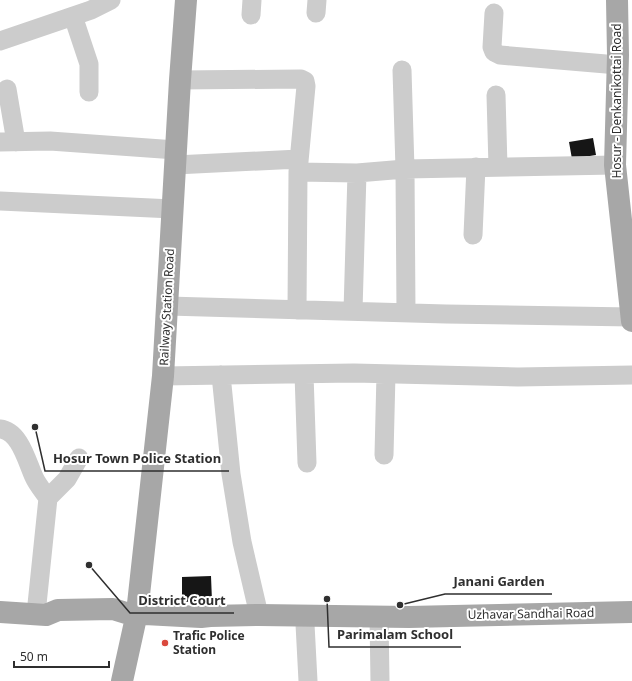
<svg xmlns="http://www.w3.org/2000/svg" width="632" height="681" viewBox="0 0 632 681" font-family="'Noto Sans',sans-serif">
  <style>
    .building { fill: #161616 }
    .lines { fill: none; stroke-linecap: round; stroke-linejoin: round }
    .minor { stroke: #ccc; stroke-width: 19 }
    .major { stroke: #a7a7a7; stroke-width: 22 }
    .poi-dot { fill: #da493d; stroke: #fff; stroke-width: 1.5 }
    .labels { text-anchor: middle; stroke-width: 4; stroke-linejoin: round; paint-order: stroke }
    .street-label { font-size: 12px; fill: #2f2f2f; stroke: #fff }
    .poi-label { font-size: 12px; font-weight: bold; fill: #2f2f2f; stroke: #fff; text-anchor: start }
    .leader { fill: none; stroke: #2f2f2f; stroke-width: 1.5 }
    .callout-dot { fill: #2f2f2f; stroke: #fff; stroke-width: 1.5 }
    .callout-label { font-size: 13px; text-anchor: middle; font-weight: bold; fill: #2f2f2f; stroke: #fff; stroke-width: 4; stroke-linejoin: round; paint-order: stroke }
  </style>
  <rect width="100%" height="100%" fill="#fff"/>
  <!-- building -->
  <path class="building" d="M593 138 596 155 572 159 569 142Z
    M211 576 212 601 182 602V577Z"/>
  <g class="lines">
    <!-- minor -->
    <path class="minor" d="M316 13 317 0
      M494 13 492 47 494 52 500 55 618 65
      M251 15 252 0
      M73 16 89 64V92
      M0 41 91 10 111 0
      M402 70 405 169 406 313
      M180 80 301 79 305 81 306 86 298 172
      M7 89 16 142
      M496 95 498 167
      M0 142 50 141 176 150
      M175 165 299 159
      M0 201 173 209
      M473 235 476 167
      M168 306 446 314 632 317
      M297 310 298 172 357 173 405 169 615 165
      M353 311 357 173
      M304 374 307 463
      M221 375 231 474 242 542 259 615
      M163 376 354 373 518 377 632 375
      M0 429C20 431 27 462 34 477 37 484 43 491 48 498
      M384 455 386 374
      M36 614 48 498 67 479 79 458
      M379 617 380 681
      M305 624 308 681"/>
    <!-- major -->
    <path class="major" d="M617 0 618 55 615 165 632 321
      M0 612 46 615 58 610 113 609 126 613 201 617 210 616 259 615 409 617 632 612
      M122 681 137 613 163 376 180 80 186 0"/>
  </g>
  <!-- markers -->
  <circle class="poi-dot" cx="165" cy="643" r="4"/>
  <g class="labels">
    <!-- street labels -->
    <g class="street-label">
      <text transform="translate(617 101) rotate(-90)" y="4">Hosur - Denkanikottai Road</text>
      <text transform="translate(167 307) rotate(-87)" y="4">Railway Station Road</text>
      <text transform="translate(531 614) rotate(-1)" y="4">Uzhavar Sandhai Road</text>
    </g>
    <!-- poi labels -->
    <g class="poi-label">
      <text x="173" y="640">Trafic Police<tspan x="173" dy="14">Station</tspan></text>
    </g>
  </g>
  <!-- callouts -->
  <path class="leader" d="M35 427L45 471H229M400 605L445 594H552M89 565L130 613H234M327 599L329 647H461"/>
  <g class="callout-dot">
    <circle cx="35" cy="427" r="4"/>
    <circle cx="400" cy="605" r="4"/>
    <circle cx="89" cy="565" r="4"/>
    <circle cx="327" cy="599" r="4"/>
  </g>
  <g class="callout-label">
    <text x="137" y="463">Hosur Town Police Station</text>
    <text x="499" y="586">Janani Garden</text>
    <text x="182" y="605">District Court</text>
    <text x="395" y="639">Parimalam School</text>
  </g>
  <!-- scale -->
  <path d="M14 661v6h95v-6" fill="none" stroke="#2f2f2f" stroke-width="2"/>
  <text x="20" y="661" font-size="12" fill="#2f2f2f" stroke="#ffffff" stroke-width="3" paint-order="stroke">50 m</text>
</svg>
